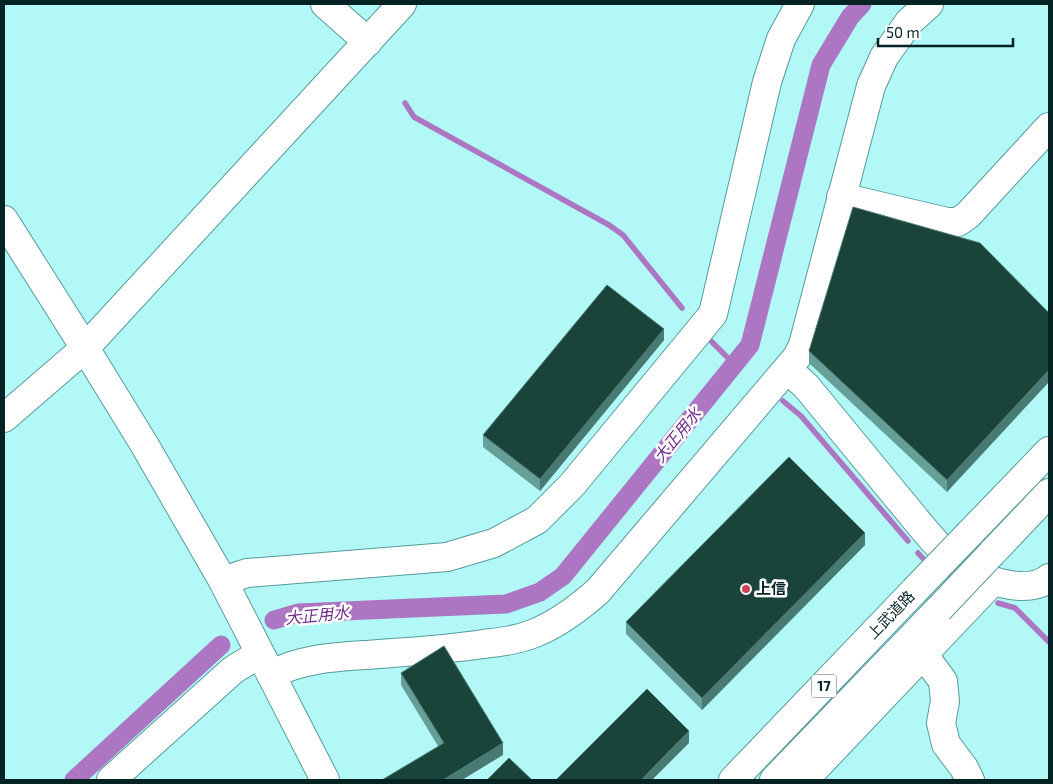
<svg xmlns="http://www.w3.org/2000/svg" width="1053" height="784" viewBox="0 0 1053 784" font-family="'Exo 2','Noto Sans JP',sans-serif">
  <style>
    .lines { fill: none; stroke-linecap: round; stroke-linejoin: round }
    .stream { stroke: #ac76c3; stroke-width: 5.5 }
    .canal { stroke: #ac76c3; stroke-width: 19 }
    .minor-casing { stroke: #579b9b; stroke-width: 30 }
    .highway-casing { stroke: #579b9b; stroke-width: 30 }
    .minor { stroke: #fff; stroke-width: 28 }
    .highway { stroke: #fff; stroke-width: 28 }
    .highway-bridge-casing { stroke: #579b9b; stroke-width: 30; stroke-linecap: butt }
    .highway-bridge { stroke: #fff; stroke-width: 28 }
    .wall { fill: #669e98 }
    .shaded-wall { fill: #487a73 }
    .building { fill: #1a443a; stroke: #487a73 }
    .poi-dot { fill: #cf3f56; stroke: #fff; stroke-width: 2 }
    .labels { text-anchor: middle; stroke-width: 5; stroke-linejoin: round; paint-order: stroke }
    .shield { fill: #fff; stroke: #516566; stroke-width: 1 }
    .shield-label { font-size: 14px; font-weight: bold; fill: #062324 }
    .poi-label { font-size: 15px; font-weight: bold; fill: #062324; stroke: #fff; text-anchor: start }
    .street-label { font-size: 15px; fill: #062324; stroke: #fff }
    .water-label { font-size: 16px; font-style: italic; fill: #6f2b88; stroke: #fff }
  </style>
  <rect width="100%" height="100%" fill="#b2f8f7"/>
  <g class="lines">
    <!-- stream -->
    <path class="stream" d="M405 103 414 117 609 225 623 235 682 308
      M711 341 728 358
      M783 401 801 416 908 541
      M918 553 930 566
      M998 603 1015 608 1049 642"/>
    <!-- canal -->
    <path class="canal" d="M274 620 298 613 506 604 540 592 563 576 750 345 821 65 850 17 862 4
      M74 780 221 645"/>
    <defs>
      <path id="minor" d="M325 4 368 42
        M841 197 947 222H958L968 215 1049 127
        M4 220 85 348 144 444 223 581 325 780
        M787 369 806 386C837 424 868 461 898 498 916 519 933 543 954 561 974 578 1026 597 1049 578
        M4 418 85 348 402 4
        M223 581 247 573 447 557 494 543 537 520 572 485 713 314 767 82 781 39 800 4
        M923 654 943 681 945 701 941 723 946 744 964 768 970 780
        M271 675C299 659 334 657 366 655 405 652 444 650 483 644 501 642 518 640 535 633 559 623 579 608 598 591L797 357 803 345 871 86 884 57 909 22 929 4
        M111 780 233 670 259 654
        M804 780 993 581"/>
      <path id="highway" d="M970 533 1049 451
        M992 553 1049 493
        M733 780 914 591
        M774 780 939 609"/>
    </defs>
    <!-- minor casing -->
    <use href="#minor" class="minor-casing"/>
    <!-- highway casing -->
    <use href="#highway" class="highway-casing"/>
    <!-- minor -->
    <use href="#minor" class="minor"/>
    <!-- highway -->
    <use href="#highway" class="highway"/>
    <defs>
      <path id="highway-bridge" d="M914 591 970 533
        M939 609 992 553"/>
    </defs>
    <!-- highway-bridge casing -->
    <use href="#highway-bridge" class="highway-bridge-casing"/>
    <!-- highway-bridge -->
    <use href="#highway-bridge" class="highway-bridge"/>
  </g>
  <!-- wall -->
  <path class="wall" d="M1049 313 947 492 809 363V351Z
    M664 340 540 491 483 447V435Z
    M865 545 702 710 626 634V622Z
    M401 673 503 755 438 746 401 685Z"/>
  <!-- shaded-wall -->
  <path class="shaded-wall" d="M664 329V340L540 491V479Z
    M1049 370V382L947 492V480Z
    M865 533V545L702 710V698Z
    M689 731V743L652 780H641Z
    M503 743V755L462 780H443Z"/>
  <!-- building -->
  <path class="building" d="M853 207 980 243 1049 313V370L947 480 809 351Z
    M607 285 664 329 540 479 483 435Z
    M789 457 865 533 702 698 626 622Z
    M444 646 503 743 443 780H382L444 743 401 673Z
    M647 689 689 731 641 780H556Z
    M509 758 532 780H487Z"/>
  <!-- markers -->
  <circle class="poi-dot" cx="746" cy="589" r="5"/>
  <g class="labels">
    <!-- shield labels -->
    <rect class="shield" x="811.5" y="674.5" width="25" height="23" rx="4"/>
    <g class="shield-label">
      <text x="824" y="691">17</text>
    </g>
    <!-- poi labels -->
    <g class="poi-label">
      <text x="756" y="594">上信</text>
    </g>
    <!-- street labels -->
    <g class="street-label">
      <text transform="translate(891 615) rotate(-46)" y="5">上武道路</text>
    </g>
    <!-- water labels -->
    <g class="water-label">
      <text transform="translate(677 435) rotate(-51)" y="6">大正用水</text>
      <text transform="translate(317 615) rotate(-6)" y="6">大正用水</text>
    </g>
  </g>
  <!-- border -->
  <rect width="1053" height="784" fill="none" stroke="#062324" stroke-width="10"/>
  <!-- scale -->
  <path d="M878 38v8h135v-8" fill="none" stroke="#062324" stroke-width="2.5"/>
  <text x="886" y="38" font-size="15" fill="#062324" stroke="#ffffff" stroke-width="4" paint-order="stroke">50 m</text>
</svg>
